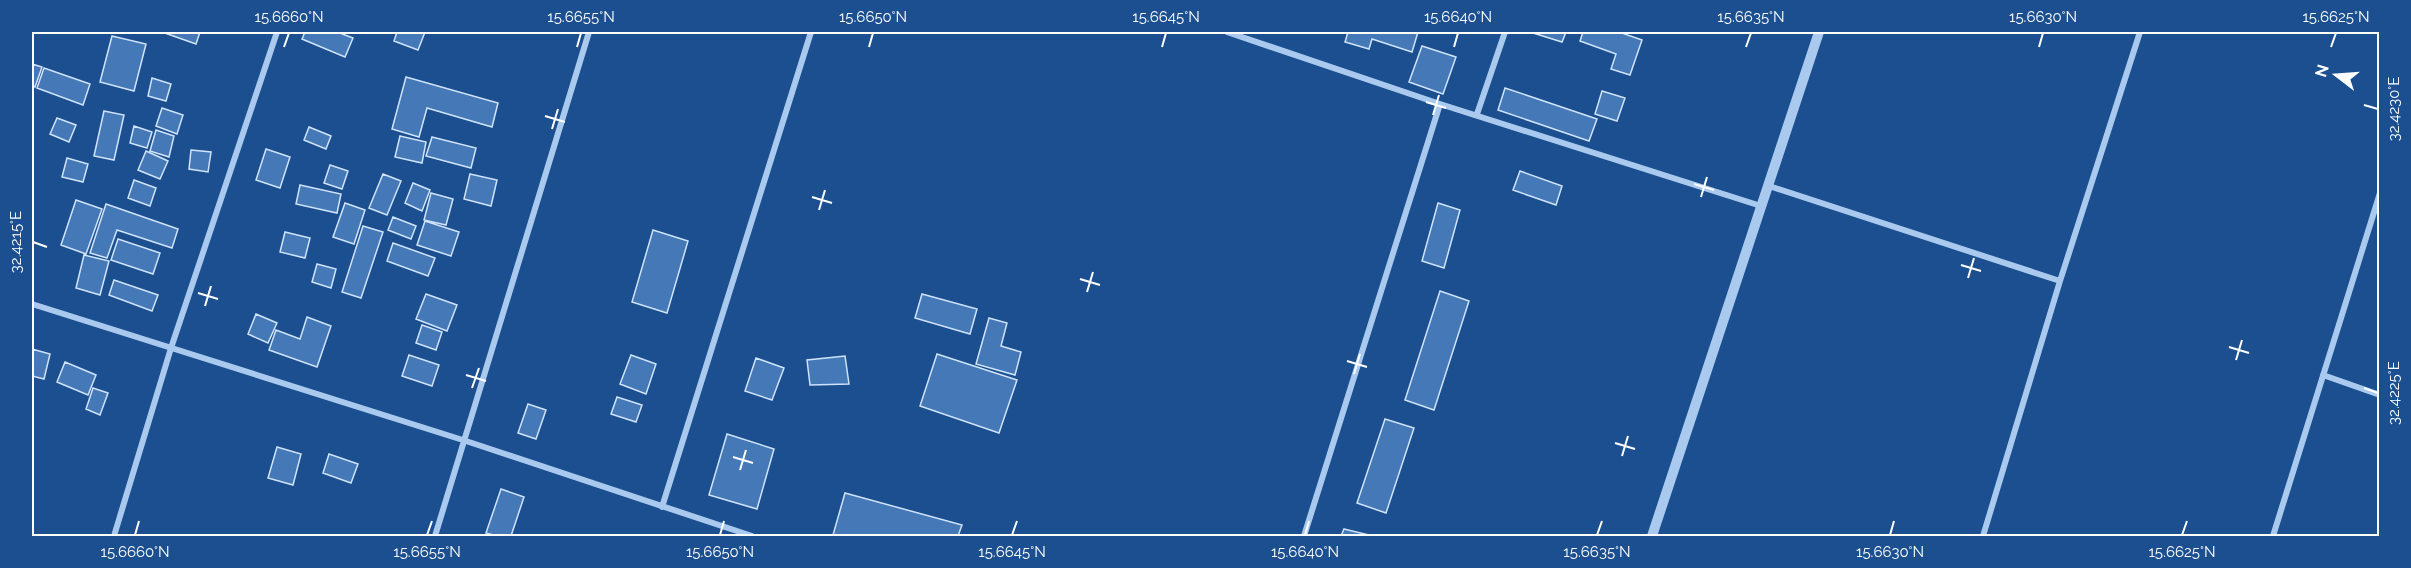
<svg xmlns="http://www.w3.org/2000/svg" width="2411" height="568" viewBox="0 0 2411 568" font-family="Raleway,sans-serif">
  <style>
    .building { fill: #4478b7; stroke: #cfe3fa; stroke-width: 1.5 }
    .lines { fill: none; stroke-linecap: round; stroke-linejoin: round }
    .minor { stroke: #a9c9ee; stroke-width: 6 }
    .tertiary { stroke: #a9c9ee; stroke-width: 10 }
    .ticks { fill: none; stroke: #fff; stroke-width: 2 }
    .neatline { fill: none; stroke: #fff; stroke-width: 2 }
    .ticks-label { font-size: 15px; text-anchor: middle; fill: #fff }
  </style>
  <rect width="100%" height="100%" fill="#1b4f8f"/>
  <!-- building -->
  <path class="building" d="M162 32H200L196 44Z
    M305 32H337L353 38 345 57 302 39Z
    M397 32H425L418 50 394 41Z
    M1348 32H1418L1412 52 1372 39 1369 49 1345 42Z
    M1530 32H1566L1562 42Z
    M1583 32H1619L1642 40 1630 75 1611 69 1616 54 1580 41Z
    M112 36 146 44 134 91 100 82Z
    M1422 46 1456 57 1443 94 1409 82Z
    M32 64 42 67 35 87 32 85Z
    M44 68 90 84 83 105 37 88Z
    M406 77 498 103 492 127 427 108 419 137 392 129Z
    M152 78 171 84 166 101 148 96Z
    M1505 88 1597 119 1589 141 1498 110Z
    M1602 91 1625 98 1617 121 1595 114Z
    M162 108 183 115 177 134 156 126Z
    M104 111 124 115 114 160 94 156Z
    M57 118 76 125 69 142 50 134Z
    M134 126 152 132 147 148 130 143Z
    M309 127 331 136 326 149 304 140Z
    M156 130 174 136 169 157 150 151Z
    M400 136 426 142 422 163 395 157Z
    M432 137 476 148 471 168 426 156Z
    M266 149 290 157 280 188 256 180Z
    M191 150 211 152 208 172 189 169Z
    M146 151 168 161 160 179 138 170Z
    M67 158 88 164 83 182 62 177Z
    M330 165 348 171 342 189 324 183Z
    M1520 171 1562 186 1556 205 1513 190Z
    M383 174 401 181 387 215 369 208Z
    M470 174 497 180 491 206 464 199Z
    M134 180 156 188 150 206 128 198Z
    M413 183 430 190 422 211 405 203Z
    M300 185 341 194 337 213 296 204Z
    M431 193 453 199 446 225 424 220Z
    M76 200 102 209 86 254 61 245Z
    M345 203 365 210 354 244 333 237Z
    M1438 203 1460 210 1444 268 1422 261Z
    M106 204 178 229 172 248 117 230 107 258 90 253Z
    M393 217 416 226 411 239 388 230Z
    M425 221 459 232 451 256 417 245Z
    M363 226 383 232 361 298 342 292Z
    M653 230 688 241 667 313 632 302Z
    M285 232 310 238 305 258 280 252Z
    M118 239 160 253 153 274 111 260Z
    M393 243 435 258 428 276 387 261Z
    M84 255 109 261 100 295 76 288Z
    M317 264 336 269 331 288 312 282Z
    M114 280 158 295 152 311 109 295Z
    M1440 291 1469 301 1434 410 1405 400Z
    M426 294 457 305 447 331 416 319Z
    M922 294 977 309 970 334 915 318Z
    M256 314 277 323 268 343 248 334Z
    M307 317 331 326 317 367 269 350 276 330 300 339Z
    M989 318 1007 323 1001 346 1021 352 1015 375 976 364Z
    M422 325 442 332 436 350 416 343Z
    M32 349 50 354 44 379 32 376Z
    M937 354 1017 380 999 433 920 406Z
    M409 355 439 365 432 386 402 376Z
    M631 355 656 364 646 394 620 384Z
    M845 356 849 384 810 385 807 360Z
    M756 358 784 368 772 400 745 391Z
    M65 362 96 375 88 395 57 382Z
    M93 388 108 393 100 415 86 409Z
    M617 397 642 405 636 422 611 414Z
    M528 404 546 410 536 439 518 433Z
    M1385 419 1414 428 1386 513 1357 503Z
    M727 434 774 449 757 509 709 495Z
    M277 447 301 454 293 485 268 478Z
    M329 454 358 464 351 483 323 473Z
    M501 489 524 497 511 536H497L486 533Z
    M845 493 962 525 958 536 833 535Z
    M1344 529 1373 536H1341Z"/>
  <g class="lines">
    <!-- minor -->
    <path class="minor" d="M1227 32 1440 104 1761 206
      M1477 114 1505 32
      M1769 186 2060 281
      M32 304 466 441 752 536
      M2323 375 2380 395
      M662 507 811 32
      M114 536 171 348 277 32
      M435 536 589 32
      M1304 536 1440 104
      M1983 536 2060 281 2140 32
      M2273 536 2380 193"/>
    <!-- tertiary -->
    <path class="tertiary" d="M1652 536 1819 32"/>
  </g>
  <!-- ticks -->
  <path class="ticks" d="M284 47 289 33M577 47 581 33M869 47 873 33M1162 47 1166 33M1454 47 1458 33M1746 47 1751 33M2039 47 2043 33M2331 47 2336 33M1426 102 1446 108M2364 105 2378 109M1433 115 1439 95M545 116 565 122M552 129 558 109M1694 184 1714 190M812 197 832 203M1701 197 1707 177M819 210 825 190M33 242 47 247M1961 265 1981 271M1968 278 1974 258M1080 279 1100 285M1087 292 1093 272M198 293 218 299M205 306 211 286M2229 347 2249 353M2236 360 2242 340M1347 361 1367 367M1354 374 1360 354M466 375 486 381M472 388 479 368M2364 388 2378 393M1615 443 1635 449M1622 456 1628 436M733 457 753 463M740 470 746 450M135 535 139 521M427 535 432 521M720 535 724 521M1012 535 1017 521M1305 535 1309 521M1597 535 1602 521M1890 535 1894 521M2182 535 2187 521"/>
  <!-- border -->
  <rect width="2411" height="568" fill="none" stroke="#1b4f8f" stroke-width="66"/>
  <!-- north arrow -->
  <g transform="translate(2336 75) rotate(287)" stroke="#1b4f8f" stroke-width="4.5" paint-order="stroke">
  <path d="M0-4.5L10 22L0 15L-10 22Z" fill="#ffffff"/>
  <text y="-9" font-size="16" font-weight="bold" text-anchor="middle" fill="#ffffff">N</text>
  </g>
  <rect x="33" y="33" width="2345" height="502" class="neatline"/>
  <g class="ticks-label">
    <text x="289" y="22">15.6660°N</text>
    <text x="581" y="22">15.6655°N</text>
    <text x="873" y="22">15.6650°N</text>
    <text x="1166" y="22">15.6645°N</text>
    <text x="1458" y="22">15.6640°N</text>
    <text x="1751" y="22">15.6635°N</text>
    <text x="2043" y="22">15.6630°N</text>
    <text x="2336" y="22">15.6625°N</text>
    <text transform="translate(2394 109) rotate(-90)" y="5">32.4230°E</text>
    <text transform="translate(16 242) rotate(-90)" y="5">32.4215°E</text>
    <text transform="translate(2394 393) rotate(-90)" y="5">32.4225°E</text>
    <text x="135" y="557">15.6660°N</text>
    <text x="427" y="557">15.6655°N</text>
    <text x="720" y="557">15.6650°N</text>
    <text x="1012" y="557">15.6645°N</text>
    <text x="1305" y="557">15.6640°N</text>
    <text x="1597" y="557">15.6635°N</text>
    <text x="1890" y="557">15.6630°N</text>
    <text x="2182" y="557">15.6625°N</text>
  </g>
</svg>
